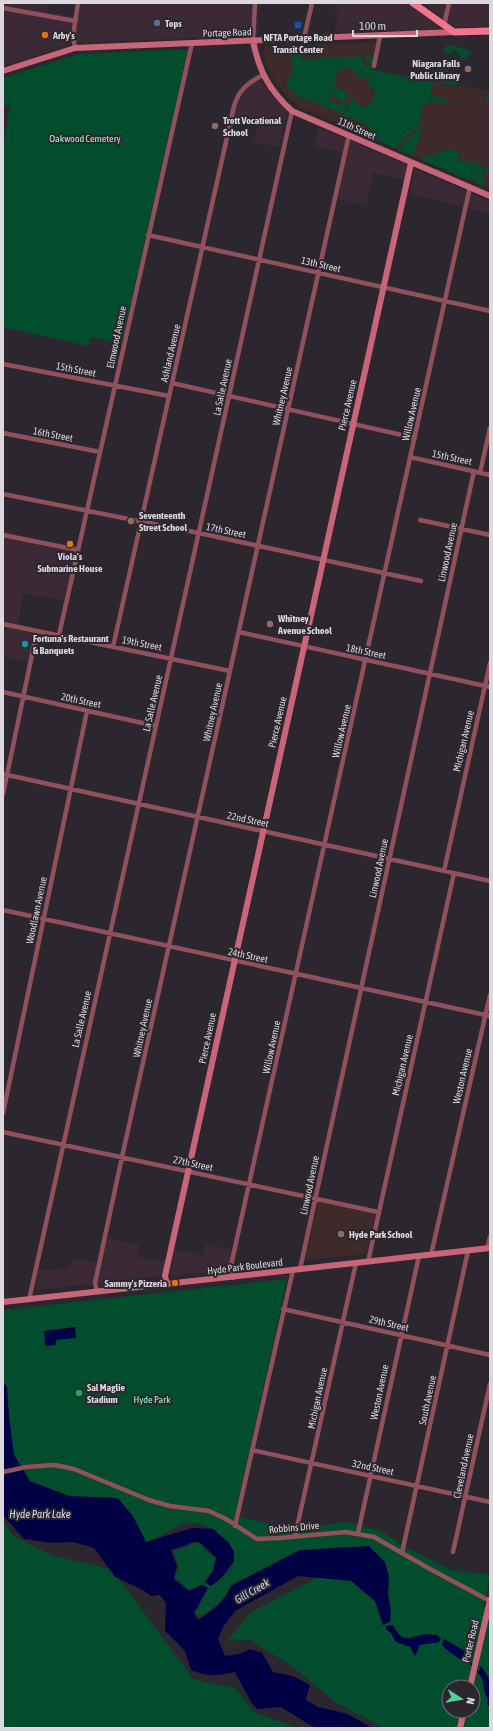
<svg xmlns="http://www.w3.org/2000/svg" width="493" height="1731" viewBox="0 0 493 1731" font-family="'Asap Condensed',sans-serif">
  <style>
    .commercial { fill: #3b2a35 }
    .education { fill: #3e2a2a }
    .green { fill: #014d2e; fill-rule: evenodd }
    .water { fill: #004 }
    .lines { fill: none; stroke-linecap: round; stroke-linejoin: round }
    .stream { stroke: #004; stroke-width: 1.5 }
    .street { stroke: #90515c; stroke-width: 4.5 }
    .secondary { stroke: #c96578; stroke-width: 6 }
    .primary { stroke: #f5748d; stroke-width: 7 }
    .service-dot { fill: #5c6f8a; stroke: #2c272f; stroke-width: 1.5 }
    .transit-dot { fill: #1a4fb4; stroke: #2c272f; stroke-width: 1.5 }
    .food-dot { fill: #e8710a; stroke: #2c272f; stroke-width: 1.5 }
    .education-dot { fill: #8d6e63; stroke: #2c272f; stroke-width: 1.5 }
    .culture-dot { fill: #0f9aa8; stroke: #2c272f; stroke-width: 1.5 }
    .leisure-dot { fill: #2e9e5b; stroke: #2c272f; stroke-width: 1.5 }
    .labels { text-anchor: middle; stroke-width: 4; stroke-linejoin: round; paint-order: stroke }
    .poi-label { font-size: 10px; font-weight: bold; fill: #dcd8de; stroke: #2c272f; text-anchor: start }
    .street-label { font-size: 10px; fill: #dcd8de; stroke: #2c272f }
    .park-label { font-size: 10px; fill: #93fac0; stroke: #2c272f }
    .water-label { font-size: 11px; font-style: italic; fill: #cddaef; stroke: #2c272f }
  </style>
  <rect width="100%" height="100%" fill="#2c272f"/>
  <!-- commercial -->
  <path class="commercial" d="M5 3H48L47 12 75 17 78 3H259L258 35 76 43 3 66V5Z
    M336 3H406L444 29 335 32 338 12 334 11Z
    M422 3H490V26L455 27Z
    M257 75 275 100 287 112 279 147 254 142 259 122 230 116 235 98 239 89Z
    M318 128 408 165 405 180 373 173 366 205 333 198 344 153 314 146Z
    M415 169 490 201V213L410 194Z
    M3 531 81 550 69 601 23 593 18 624 39 629 32 663 3 657V642L6 627 3 626Z
    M103 1237 139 1245 137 1257 166 1263 163 1276 35 1290 39 1270 69 1269 72 1258 97 1263Z
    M206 1244 237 1251 234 1270 170 1276 175 1250 203 1256Z"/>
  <!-- education -->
  <path class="education" d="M377 42 372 70 490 91V189L302 108 289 98 276 83 267 65 263 52 265 47 271 46Z
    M318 1201 376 1213 367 1254 304 1260Z"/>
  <!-- green -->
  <path class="green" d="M286 45H300L301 59 372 56 374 53 373 64H370V58H364L363 66H373L372 70 433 82 430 97 432 96 484 108 487 94 489 95 487 104H485L484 108 447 100 446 103 429 101 422 108 420 123 395 148 365 135 370 126 344 115V113L343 114 302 97 300 99 287 86V78L291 77V47ZM344 66 355 71 354 73 359 76 362 72 360 77 366 80 369 75 371 76 366 84 375 88 373 93 376 94 371 104 368 103 366 108 355 103 356 100 351 98 346 110V105L341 103 340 105 329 101 330 97 328 96 332 86H335L337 80 335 79 339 69 342 70Z
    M450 45 470 50 472 57 465 54 468 59 463 58 462 60 457 51 451 49 453 54 444 53 446 46Z
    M188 49 122 342 120 343 90 337 88 346 3 327V150L10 106 3 105V78L79 54Z
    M438 68 450 71 443 76 460 82 455 86 438 82Z
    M333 86 348 93 344 102 329 95Z
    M422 125 419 140 412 155 398 149Z
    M450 149 459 151 457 160 472 163 475 182 422 160V158Z
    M476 154 474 163 481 164 480 167 490 169 489 171 482 170 484 186 476 183 473 163Z
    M287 1279 235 1516 293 1529 346 1522 381 1531 402 1545 451 1570 490 1575 483 1608 490 1609V1728H380V1726L335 1702 292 1666 250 1640 227 1641 251 1612 332 1570 300 1550 231 1585 225 1597 209 1611 199 1617 195 1613 208 1588 202 1584 189 1590 175 1577 179 1566 173 1550 188 1547 191 1543H201L205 1551 216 1558 212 1571 204 1582 211 1586C232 1572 245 1556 221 1536 215 1530 208 1526 200 1524 194 1523 187 1524 181 1524 177 1527 149 1543 145 1544L132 1514 119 1500 112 1497H102L76 1500 3 1477V1310ZM449 1687H473V1711H449Z
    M3 1520 13 1536 54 1556 112 1569 193 1679 235 1688 254 1712 298 1728H3Z"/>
  <!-- water -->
  <path class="water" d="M75 1327 76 1338 56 1340V1345L45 1346 44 1331Z
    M3 1382 7 1387 9 1416 14 1455 30 1481 69 1496 118 1498 134 1518 146 1542 192 1528 213 1529 229 1543 234 1552V1561L221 1578 211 1586 205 1582 213 1571 216 1558C193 1534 201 1542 171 1550L177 1566 174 1579 189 1591 202 1585 208 1588 194 1613 198 1620C213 1610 224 1603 231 1586L300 1550 369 1546 385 1562 389 1577 388 1593 391 1613 390 1622 383 1625 375 1601 351 1581 298 1576 235 1611 223 1627 218 1639 225 1656 239 1654 250 1649 262 1653 273 1672 293 1676 310 1685 306 1700 318 1707 348 1714 372 1728H315L281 1707 257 1709 251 1702 235 1672C219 1676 206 1677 191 1670L185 1651 165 1631 166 1603 160 1595 151 1596 143 1590 115 1577 94 1548 73 1542 53 1543 24 1539 3 1515Z
    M393 1625C402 1641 404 1640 421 1635 425 1633 432 1635 437 1635L441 1639 439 1642 420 1645 415 1656 410 1647 396 1642 391 1633 386 1629V1626Z
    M444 1639 463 1650 468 1656V1663C461 1661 447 1651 442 1645Z
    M480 1666C493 1678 490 1690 490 1708L487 1703 488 1699C482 1691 485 1680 479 1673Z"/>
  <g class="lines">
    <!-- stream -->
    <path class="stream" d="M468 1660 473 1666
      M476 1669 482 1677"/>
    <!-- street -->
    <path class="street" d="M3 8 75 21
      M444 25 449 3
      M304 38 312 3
      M253 41 255 3
      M75 48 73 36 78 3
      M374 66 380 36
      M148 235 490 311
      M3 364 169 396
      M172 383 415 438
      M3 433 100 452
      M410 457 490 475
      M480 473 490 428
      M3 494 199 533 421 581
      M420 520 490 535
      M3 535 78 550
      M3 624 230 671
      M239 632 490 687
      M59 635 192 43
      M113 647 234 106C239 90 247 83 263 75
      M3 692 156 726
      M3 774 490 881
      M3 794 37 631
      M444 871 490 663
      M3 910 490 1016
      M3 1113 87 711
      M3 1132 378 1212
      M487 1249 490 1237
      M431 1255 490 995
      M368 1262 454 873
      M300 1269 474 471
      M233 1278 230 1270 470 187
      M97 1292 95 1283 122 1157 349 135
      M29 1300 292 111
      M283 1309 490 1355
      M252 1450 490 1502
      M3 1472 26 1467 55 1465 74 1469 149 1500 170 1506 209 1511 226 1519 257 1539 279 1538 346 1532 374 1537 430 1569 490 1601
      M235 1526 293 1270
      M358 1533 419 1256
      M295 1536 356 1263
      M453 1552 490 1384
      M402 1553 468 1251"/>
    <!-- secondary -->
    <path class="secondary" d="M253 41C259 71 269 90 292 111L490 196
      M3 71 75 48 454 32
      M167 1285 165 1276 188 1172 411 163
      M3 1302 490 1248
      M470 1687 490 1600
      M460 1728 464 1711"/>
    <!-- primary -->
    <path class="primary" d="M413 3 454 32 490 31"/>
  </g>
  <!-- markers -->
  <circle class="service-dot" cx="157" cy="23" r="4"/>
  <rect class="transit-dot" x="294" y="21" width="8" height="8" rx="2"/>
  <g class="food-dot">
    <circle cx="45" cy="35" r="4"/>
    <circle cx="70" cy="544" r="4"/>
    <circle cx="175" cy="1283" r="4"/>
  </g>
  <g class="education-dot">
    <circle cx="468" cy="69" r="4"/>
    <circle cx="215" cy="126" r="4"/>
    <circle cx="131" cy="521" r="4"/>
    <circle cx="270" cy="624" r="4"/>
    <circle cx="341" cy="1234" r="4"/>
  </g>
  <circle class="culture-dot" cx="25" cy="644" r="4"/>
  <circle class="leisure-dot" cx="79" cy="1393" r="4"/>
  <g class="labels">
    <!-- poi labels -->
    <g class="poi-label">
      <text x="165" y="27">Tops</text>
      <text x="53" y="39">Arby's</text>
      <text x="298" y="41" text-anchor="middle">NFTA Portage Road<tspan x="298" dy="12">Transit Center</tspan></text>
      <text x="460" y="67" text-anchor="end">Niagara Falls<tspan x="460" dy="12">Public Library</tspan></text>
      <text x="223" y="124">Trott Vocational<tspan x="223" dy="12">School</tspan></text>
      <text x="139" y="519">Seventeenth<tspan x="139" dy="12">Street School</tspan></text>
      <text x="70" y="560" text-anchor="middle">Viola's<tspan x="70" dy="12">Submarine House</tspan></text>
      <text x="278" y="622">Whitney<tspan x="278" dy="12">Avenue School</tspan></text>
      <text x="33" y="642">Fortuna's Restaurant<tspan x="33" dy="12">&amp; Banquets</tspan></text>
      <text x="349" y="1238">Hyde Park School</text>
      <text x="167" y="1287" text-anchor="end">Sammy's Pizzeria</text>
      <text x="87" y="1391">Sal Maglie<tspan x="87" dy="12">Stadium</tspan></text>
    </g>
    <!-- street labels -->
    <g class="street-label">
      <text transform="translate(227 32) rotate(-2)" y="4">Portage Road</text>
      <text transform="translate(357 128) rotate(24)" y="4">11th Street</text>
      <text transform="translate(321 264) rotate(13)" y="4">13th Street</text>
      <text transform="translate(116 337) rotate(-78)" y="4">Elmwood Avenue</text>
      <text transform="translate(170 353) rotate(-77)" y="4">Ashland Avenue</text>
      <text transform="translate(76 369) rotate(11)" y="4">15th Street</text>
      <text transform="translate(222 387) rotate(-78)" y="4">La Salle Avenue</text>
      <text transform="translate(282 396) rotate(-77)" y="4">Whitney Avenue</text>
      <text transform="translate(347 405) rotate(-77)" y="4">Pierce Avenue</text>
      <text transform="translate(411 414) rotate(-77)" y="4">Willow Avenue</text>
      <text transform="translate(53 434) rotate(11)" y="4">16th Street</text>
      <text transform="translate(452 457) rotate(12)" y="4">15th Street</text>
      <text transform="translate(226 530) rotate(12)" y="4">17th Street</text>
      <text transform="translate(447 552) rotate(-78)" y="4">Linwood Avenue</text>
      <text transform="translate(142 643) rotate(11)" y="4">19th Street</text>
      <text transform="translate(366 651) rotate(12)" y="4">18th Street</text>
      <text transform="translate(81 700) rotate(12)" y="4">20th Street</text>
      <text transform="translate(152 703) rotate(-77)" y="4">La Salle Avenue</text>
      <text transform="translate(212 712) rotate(-78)" y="4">Whitney Avenue</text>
      <text transform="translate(277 722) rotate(-77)" y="4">Pierce Avenue</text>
      <text transform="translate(341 731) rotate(-77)" y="4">Willow Avenue</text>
      <text transform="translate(463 741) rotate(-77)" y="4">Michigan Avenue</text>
      <text transform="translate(248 819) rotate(12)" y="4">22nd Street</text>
      <text transform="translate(378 868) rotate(-78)" y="4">Linwood Avenue</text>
      <text transform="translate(36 910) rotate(-78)" y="4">Woodlawn Avenue</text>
      <text transform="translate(248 955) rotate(12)" y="4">24th Street</text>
      <text transform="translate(81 1019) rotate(-77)" y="4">La Salle Avenue</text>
      <text transform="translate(142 1028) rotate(-78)" y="4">Whitney Avenue</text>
      <text transform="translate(207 1038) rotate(-78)" y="4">Pierce Avenue</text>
      <text transform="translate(271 1047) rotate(-78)" y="4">Willow Avenue</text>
      <text transform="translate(402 1065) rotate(-77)" y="4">Michigan Avenue</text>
      <text transform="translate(462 1076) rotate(-77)" y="4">Weston Avenue</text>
      <text transform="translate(193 1163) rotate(12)" y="4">27th Street</text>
      <text transform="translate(309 1185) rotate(-78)" y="4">Linwood Avenue</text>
      <text transform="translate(245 1266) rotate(-7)" y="4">Hyde Park Boulevard</text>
      <text transform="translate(389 1323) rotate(13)" y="4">29th Street</text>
      <text transform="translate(379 1392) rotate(-78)" y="4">Weston Avenue</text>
      <text transform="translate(317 1398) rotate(-78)" y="4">Michigan Avenue</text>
      <text transform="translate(427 1400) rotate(-78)" y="4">South Avenue</text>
      <text transform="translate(463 1466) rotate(-78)" y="4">Cleveland Avenue</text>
      <text transform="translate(373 1467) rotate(12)" y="4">32nd Street</text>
      <text transform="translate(294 1527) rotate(-5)" y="4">Robbins Drive</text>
      <text transform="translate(470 1641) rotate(-77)" y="4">Porter Road</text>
    </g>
    <!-- park labels -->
    <g class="park-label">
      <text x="85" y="142">Oakwood Cemetery</text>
      <text x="152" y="1403">Hyde Park</text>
    </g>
    <!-- water labels -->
    <g class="water-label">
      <text x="40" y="1518">Hyde Park Lake</text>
      <text transform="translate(252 1591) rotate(-30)" y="4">Gill Creek</text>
    </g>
  </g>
  <!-- border -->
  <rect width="493" height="1731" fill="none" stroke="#dcd8de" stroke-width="8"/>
  <!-- north arrow -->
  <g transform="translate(461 1699) rotate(102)"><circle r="19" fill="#2c272f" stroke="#726e75"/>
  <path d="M0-3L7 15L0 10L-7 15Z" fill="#4ed399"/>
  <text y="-6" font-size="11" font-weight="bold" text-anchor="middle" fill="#dcd8de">N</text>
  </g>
  <!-- scale -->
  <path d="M353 30v6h64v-6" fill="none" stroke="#dcd8de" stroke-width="2"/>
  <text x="359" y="30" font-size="12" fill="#dcd8de" stroke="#2c272f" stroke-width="3" paint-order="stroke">100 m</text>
</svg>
